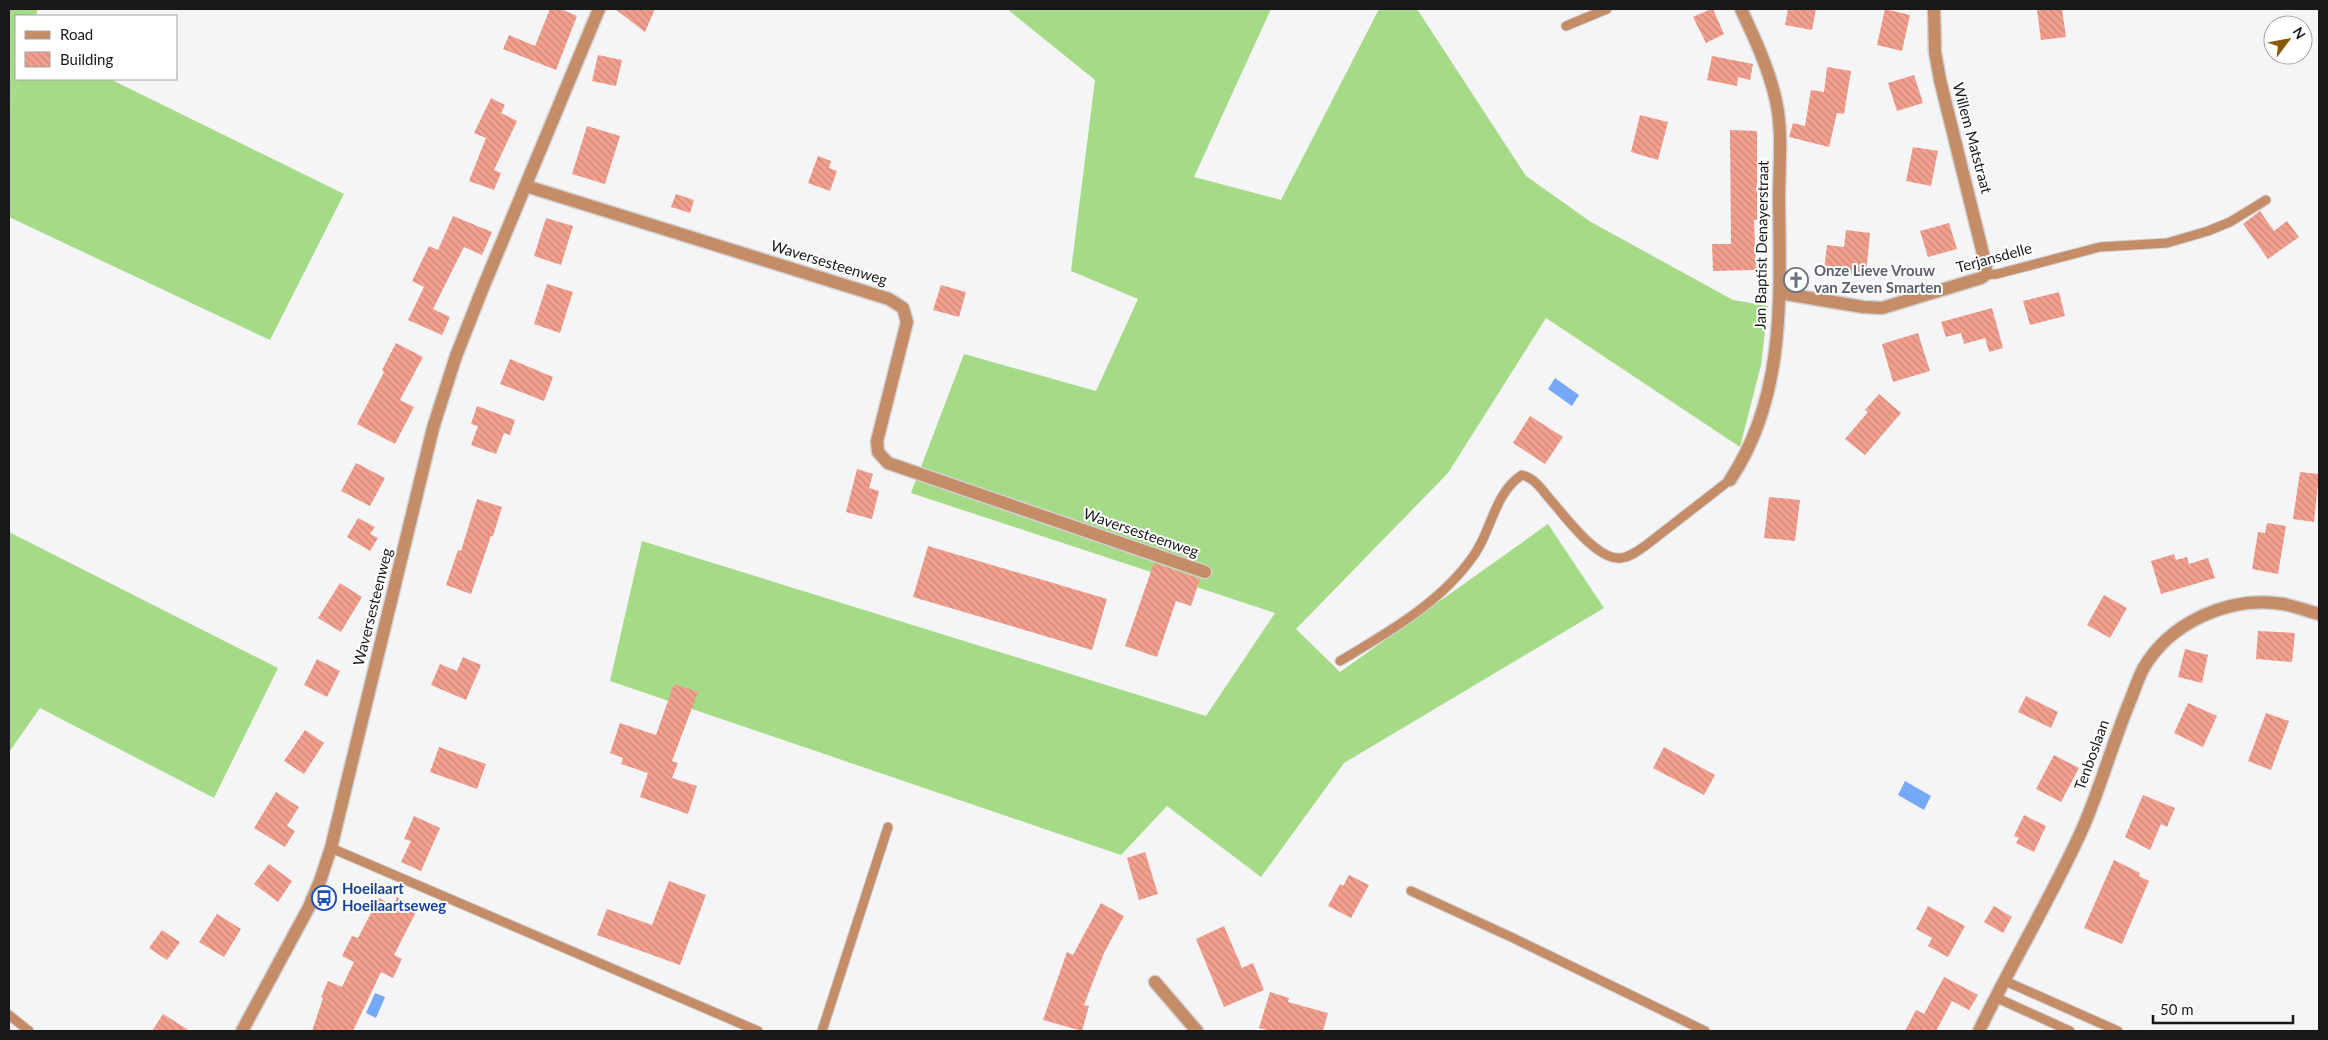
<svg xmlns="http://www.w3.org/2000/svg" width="2328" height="1040" viewBox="0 0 2328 1040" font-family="Lato,sans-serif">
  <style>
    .grass { fill: #a5da86 }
    .forest { fill: url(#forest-firs) }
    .water { fill: #76a8f8 }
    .building { fill: url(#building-back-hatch) }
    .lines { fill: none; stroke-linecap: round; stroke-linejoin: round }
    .service-casing { stroke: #d2d2d3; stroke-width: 11 }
    .minor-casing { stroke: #d2d2d3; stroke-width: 15 }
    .tertiary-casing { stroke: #d2d2d3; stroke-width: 15 }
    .service { stroke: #c48c67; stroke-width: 9 }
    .minor { stroke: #c48c67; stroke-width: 12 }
    .tertiary { stroke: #c48c67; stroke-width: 12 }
    .labels { text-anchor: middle; stroke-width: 4; stroke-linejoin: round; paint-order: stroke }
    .street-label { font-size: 15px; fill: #181819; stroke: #fff }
    .worship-label { font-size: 15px; font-weight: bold; fill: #5b616d; stroke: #fff; text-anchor: start }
    .transit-label { font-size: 15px; font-weight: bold; fill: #164399; stroke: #fff; text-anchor: start }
  </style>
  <defs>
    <pattern id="forest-firs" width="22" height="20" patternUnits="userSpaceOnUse" patternTransform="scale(1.25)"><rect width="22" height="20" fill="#a5da86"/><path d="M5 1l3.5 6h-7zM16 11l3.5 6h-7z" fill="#8dba73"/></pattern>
    <pattern id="building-back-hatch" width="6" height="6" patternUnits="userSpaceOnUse" patternTransform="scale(1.25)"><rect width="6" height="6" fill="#f29f8e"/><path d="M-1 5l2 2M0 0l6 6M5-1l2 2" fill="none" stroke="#cf887a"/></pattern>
  </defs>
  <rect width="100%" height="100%" fill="#f5f5f7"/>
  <!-- grass -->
  <path class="grass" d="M1007 9H1271L1194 177 1281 200 1379 9H1417L1526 176 1591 222 1733 300 1768 306 1761 365 1740 447 1546 318 1448 473 1296 629 1340 672 1548 524 1604 608 1344 763 1261 877 1167 806 1121 855 610 681 642 541 1206 716 1275 613 911 493 964 354 1096 391 1138 299 1071 271 1095 80Z
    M19 79H110L344 194 270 340 9 217V114Z
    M9 532 278 668 214 798 40 708 9 752Z"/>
  <!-- forest -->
  <path class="forest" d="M9 9H38L36 16H16V79H19L9 114Z"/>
  <!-- water -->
  <path class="water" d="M1555 378 1579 395 1572 406 1548 389Z
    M1905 781 1931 796 1924 810 1898 795Z
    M375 993 385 997 376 1018 366 1013Z"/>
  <!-- building -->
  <path class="building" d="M550 9H561L577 16 556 70 503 49 509 35 535 46Z
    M615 9H655L645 32Z
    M1711 9H1713L1724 34 1706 43 1693 17Z
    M1788 9H1816L1812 30 1785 25Z
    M1885 9 1910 15 1902 51 1877 45Z
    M2048 9H2062L2066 37 2041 40 2037 10Z
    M598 55 622 60 616 86 592 81Z
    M1712 56 1753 64 1750 80 1738 77 1737 86 1707 80Z
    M1827 67 1851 71 1844 114 1837 113 1829 147 1789 137 1793 123 1805 126 1811 90 1824 92Z
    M1914 75 1923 103 1897 111 1888 83Z
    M491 98 505 105 501 113 517 121 494 170 501 173 494 190 469 181 486 138 474 133Z
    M1640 115 1668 122 1658 160 1631 152Z
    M587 126 620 136 605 184 572 174Z
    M1730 130 1757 131V220H1754L1756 270 1713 271 1712 244H1731Z
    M1913 147 1938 151 1931 186 1906 181Z
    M818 156 831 161 829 168 837 171 830 191 808 183Z
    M676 194 694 200 690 213 671 207Z
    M2260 211 2274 231 2287 221 2299 237 2268 259 2243 224Z
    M453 216 492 232 482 255 464 247 433 309 450 317 442 335 408 320 424 287 412 281 429 246 438 250Z
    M546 218 573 226 561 265 534 256Z
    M1949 223 1957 249 1928 257 1920 231Z
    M1846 230 1870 233 1866 275 1824 270 1827 245 1844 247Z
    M547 284 573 292 560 333 534 324Z
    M941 285 966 292 959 317 933 310Z
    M2059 292 2065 316 2030 325 2023 301Z
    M1992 308 2003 348 1989 352 1985 338 1964 344 1961 333 1946 337 1941 322Z
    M1918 333 1930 371 1893 382 1882 344Z
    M396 343 423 357 400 400 414 407 395 444 357 424 384 372 382 370Z
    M510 359 553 377 544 401 500 384Z
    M1879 394 1901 413 1865 455 1845 439 1868 412 1865 410Z
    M477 406 515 420 510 435 504 433 496 454 471 445 478 426 471 424Z
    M1530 416 1563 437 1545 464 1513 443Z
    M356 463 385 478 370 506 341 491Z
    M857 469 873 474 869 488 879 491 872 519 846 512Z
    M2300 472 2319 474 2314 522 2293 519Z
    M1769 497 1800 500 1795 541 1764 538Z
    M477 499 502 507 493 536H491L471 594 446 585 458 550 461 551Z
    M358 518 375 527 370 534 378 538 370 551 347 537Z
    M2267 523 2286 526 2278 574 2252 569 2258 532 2265 533Z
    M928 546 1107 599 1092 650 913 597Z
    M2174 554 2176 560 2187 557 2189 564 2208 558 2215 578 2161 594 2151 561Z
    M1154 563 1200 579 1191 606 1176 601 1157 657 1125 646Z
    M340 583 362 597 341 632 318 618Z
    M2104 595 2127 608 2110 638 2087 625Z
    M2258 631 2295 633 2292 662 2256 659Z
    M2185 649 2208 655 2202 683 2178 677Z
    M463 657 481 665 466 700 431 685 440 664 457 671Z
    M317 659 340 671 327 697 304 685Z
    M674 684 698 692 672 761 678 763 672 778 697 786 688 814 640 797 648 773 621 764 623 758 610 753 620 723 656 735Z
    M2026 696 2058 712 2051 728 2018 712Z
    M2188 703 2217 716 2203 747 2174 733Z
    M2266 713 2289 721 2271 770 2248 761Z
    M305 730 324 743 304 774 284 761Z
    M439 747 486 764 477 789 430 772Z
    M1664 747 1715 775 1704 795 1653 768Z
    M2054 755 2079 768 2061 802 2036 789Z
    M276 792 299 807 287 826 295 831 285 847 254 828Z
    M2143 795 2175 808 2167 827 2161 824 2150 850 2125 837Z
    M2024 815 2046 826 2034 852 2016 843 2019 838 2014 836Z
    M414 816 440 828 421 871 401 862 411 841 404 839Z
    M1145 852 1158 894 1139 900 1127 858Z
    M2114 860 2140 873 2139 876 2149 881 2122 944 2084 928Z
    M269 864 292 881 278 902 254 884Z
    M1349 875 1369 885 1351 918 1328 906 1340 884 1343 886Z
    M669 881 706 895 680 965 597 935 607 909 652 925Z
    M397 897 418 908 394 955 402 959 393 978 381 972 353 1031H312L323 998 321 997 328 981 342 987 354 962 342 956 352 936 358 938 379 898 393 906Z
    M1101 903 1124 916 1104 953 1084 1005 1089 1006 1082 1031 1043 1020 1067 952 1073 955Z
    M1928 906 1965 926 1948 957 1928 946 1932 938 1916 929Z
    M1994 906 2012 917 2003 933 1984 922Z
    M217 914 241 929 224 957 199 942Z
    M1224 926 1242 968 1253 963 1264 990 1224 1007 1196 939Z
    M162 930 180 942 167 960 149 948Z
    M1944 977 1978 995 1969 1010 1952 1001 1936 1031H1905L1916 1010 1924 1014Z
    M1270 992 1289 998 1288 1002 1328 1013 1323 1031H1271L1259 1028Z
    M163 1014 190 1031H152Z"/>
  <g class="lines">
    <defs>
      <path id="service" d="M1566 26 1607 9
        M1985 275 1997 274 2100 247 2167 243 2208 231 2230 222 2266 200
        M1340 661C1387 633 1442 602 1474 555 1492 530 1494 493 1522 475 1534 478 1541 488 1548 497 1563 513 1596 561 1621 558 1630 557 1638 551 1645 546L1730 480
        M331 848 758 1031
        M1411 891 1511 937 1705 1031
        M2005 981 2118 1031
        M1997 998 2070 1031
        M9 1015 29 1031
        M822 1031 888 827"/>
      <path id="minor" d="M526 186 889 299 903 308 907 322 877 441 878 452 888 463 1205 572
        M1780 293 1863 307 1882 308 1981 278 1985 275 1986 266 1940 80 1935 52 1934 9
        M1730 480C1786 397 1780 296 1779 200 1779 167 1783 133 1776 101 1769 69 1755 39 1741 9
        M1155 982 1197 1031
        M1979 1031C2011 964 2050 900 2081 832 2100 790 2112 744 2130 701 2134 691 2138 679 2143 669 2170 622 2230 595 2283 604 2295 606 2307 611 2319 614"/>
      <path id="tertiary" d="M242 1031 309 907 320 881 331 848 433 428 456 356 482 290 599 9"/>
    </defs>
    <!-- service casing -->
    <use href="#service" class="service-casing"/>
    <!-- minor casing -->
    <use href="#minor" class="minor-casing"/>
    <!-- tertiary casing -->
    <use href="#tertiary" class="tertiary-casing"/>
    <!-- service -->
    <use href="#service" class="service"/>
    <!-- minor -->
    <use href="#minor" class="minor"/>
    <!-- tertiary -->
    <use href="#tertiary" class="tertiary"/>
  </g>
  <!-- icons -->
  <defs>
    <symbol id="church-ring" viewBox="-11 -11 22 22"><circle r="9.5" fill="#fff" stroke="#6b7280" stroke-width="1.5"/><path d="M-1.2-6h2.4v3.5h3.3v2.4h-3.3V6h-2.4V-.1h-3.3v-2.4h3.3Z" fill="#6b7280"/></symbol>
    <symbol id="bus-ring" viewBox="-11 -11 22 22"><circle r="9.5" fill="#fff" stroke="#1a4fb4" stroke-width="1.5"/><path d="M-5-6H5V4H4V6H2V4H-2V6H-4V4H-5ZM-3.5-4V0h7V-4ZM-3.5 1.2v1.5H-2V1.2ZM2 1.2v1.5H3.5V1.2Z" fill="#1a4fb4"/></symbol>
  </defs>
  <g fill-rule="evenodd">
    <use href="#church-ring" x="1782" y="266" width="28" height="28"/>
    <use href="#bus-ring" x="310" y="884" width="28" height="28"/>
  </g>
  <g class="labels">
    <!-- street labels -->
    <g class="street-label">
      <text transform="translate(1972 138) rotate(75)" y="5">Willem Matstraat</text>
      <text transform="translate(1762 245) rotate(-89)" y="5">Jan Baptist Denayerstraat</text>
      <text transform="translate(1994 258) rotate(-15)" y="5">Terjansdelle</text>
      <text transform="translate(829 263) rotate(17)" y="5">Waversesteenweg</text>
      <text transform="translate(1141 533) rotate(19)" y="5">Waversesteenweg</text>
      <text transform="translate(373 607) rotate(-76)" y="5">Waversesteenweg</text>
      <text transform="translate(2092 755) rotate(-70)" y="5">Tenboslaan</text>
    </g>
    <!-- worship labels -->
    <g class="worship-label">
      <text x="1814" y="276">Onze Lieve Vrouw<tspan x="1814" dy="17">van Zeven Smarten</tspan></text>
    </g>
    <!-- transit labels -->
    <g class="transit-label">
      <text x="342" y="894">Hoeilaart<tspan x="342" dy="17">Hoeilaartseweg</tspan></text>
    </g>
  </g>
  <!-- border -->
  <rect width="2328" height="1040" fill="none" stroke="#181819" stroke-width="20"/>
  <!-- legend -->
  <rect x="15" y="15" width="162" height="65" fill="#ffffff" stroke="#a3a3a3"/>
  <rect x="25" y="31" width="25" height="8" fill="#c48c67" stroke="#a3a3a3"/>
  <text x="60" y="40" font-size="15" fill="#181819">Road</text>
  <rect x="25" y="52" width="25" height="15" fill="url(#building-back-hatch)" stroke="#a3a3a3"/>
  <text x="60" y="65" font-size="15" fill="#181819">Building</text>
  <!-- north arrow -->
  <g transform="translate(2288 40) rotate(58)"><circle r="24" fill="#ffffff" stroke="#a3a3a3"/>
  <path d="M0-4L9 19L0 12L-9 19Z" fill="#8a5702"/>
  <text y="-8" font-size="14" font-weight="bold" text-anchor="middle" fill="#181819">N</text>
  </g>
  <!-- scale -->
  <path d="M2153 1015v8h140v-8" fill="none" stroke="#181819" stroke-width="2.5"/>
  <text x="2160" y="1015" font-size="15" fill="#181819" stroke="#ffffff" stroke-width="4" paint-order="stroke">50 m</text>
</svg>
